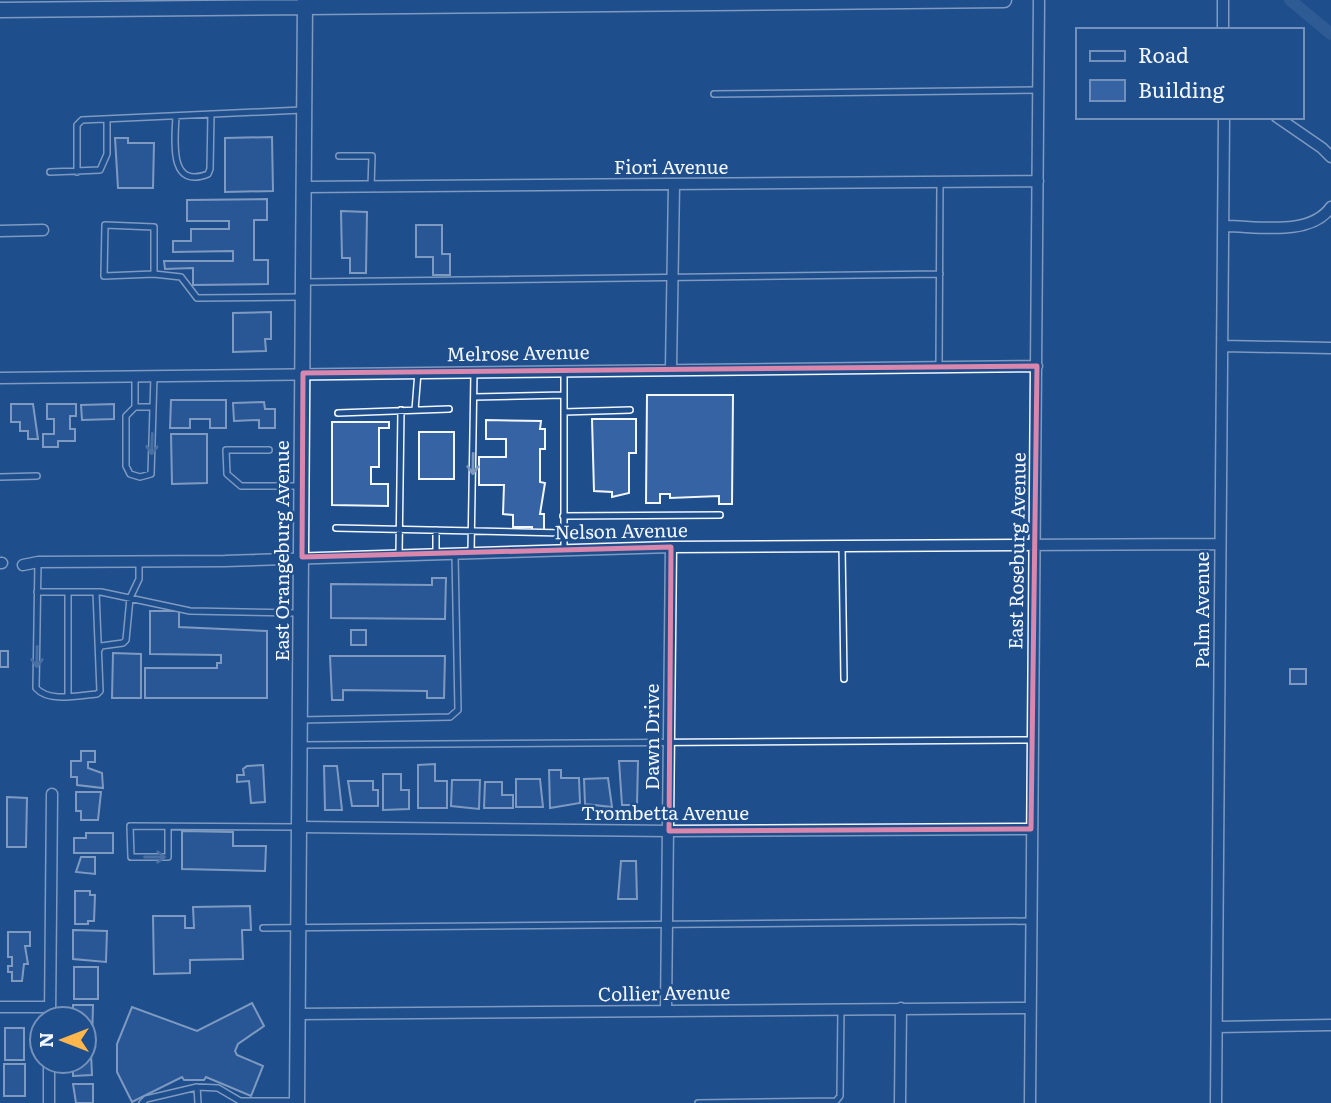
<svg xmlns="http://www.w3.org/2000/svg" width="1331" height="1103" viewBox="0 0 1331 1103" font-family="Literata,serif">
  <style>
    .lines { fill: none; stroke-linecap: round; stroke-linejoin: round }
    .canal { stroke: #446ba0; stroke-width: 12 }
    .building { fill: #3563a3; stroke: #f2f6ff; stroke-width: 2 }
    .service-casing { stroke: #f2f6ff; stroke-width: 8 }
    .minor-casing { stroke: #f2f6ff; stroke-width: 13 }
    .tertiary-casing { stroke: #f2f6ff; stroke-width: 17 }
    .service { stroke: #1f4e8c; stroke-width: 5 }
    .minor { stroke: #1f4e8c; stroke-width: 10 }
    .tertiary { stroke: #1f4e8c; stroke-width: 14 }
    .oneway { stroke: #7e9ac0 }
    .marked { fill: none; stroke: #da87ad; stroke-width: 5; stroke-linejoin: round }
    .labels { text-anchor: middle; stroke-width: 5; stroke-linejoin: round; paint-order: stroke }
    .street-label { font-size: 19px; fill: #f2f6ff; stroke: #1f4e8c }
  </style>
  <rect width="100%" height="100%" fill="#1f4e8c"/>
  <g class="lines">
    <!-- canal -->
    <path class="canal" d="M1290 0 1331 34"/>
  </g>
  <!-- building -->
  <path class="building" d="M272 137 273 191 225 192V138Z
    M115 138H128V143H154L153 188H118Z
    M267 199V220H254V260H268V284L193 285V268L165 269 164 261H233V251L173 252V241H191V229H229V221H187V200Z
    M341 211 367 212 366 273H350V258H342Z
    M416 225H442V254H450V275H433V257H416Z
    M271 312V339H265L266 351 233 352V313Z
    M647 395H733L732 504H719V496L670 498V494H660V503H646Z
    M171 400H226V428H210V419H190V428H170Z
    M264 402 265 409H275V428H259V420L234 421 233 403Z
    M11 404H33L38 439H28V431H20V422H11Z
    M47 404H76V416H70V429H75V441H58V447H43V434H54V419H47Z
    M114 404V419L82 420 81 405Z
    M592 419H636V453H629V493L612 497V492L594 491Z
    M486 420 541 421 540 429H545V449H540V482L545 483 540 514H544V532L532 531V527H513V515L503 514 504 485H479V457H506V439H486Z
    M332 422H389V428H379V467H371V484H388V506L332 505Z
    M419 432H454V479H419Z
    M171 434H207V483L172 484Z
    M432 578H446L445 619 331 618V584L432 585Z
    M150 611H179V627L267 631V698H145V668H217V663H221V655L150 654Z
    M351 630H366V645H351Z
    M0 651H8V667H0Z
    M113 653 141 654V698H112Z
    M330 656H445L444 698H427V691L343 690V700H332Z
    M1290 669H1306V684H1290Z
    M81 751H95V762H88V768L102 773 103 788 77 785V777H71V761H81Z
    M619 761H638L637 805H622Z
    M435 764V781H447V808H418V765Z
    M263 765 265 802 251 803 249 781 237 782V775H244L243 769 247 766Z
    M324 766H337L342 810H325Z
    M549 770H561V778H579L580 803 550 808Z
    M383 774H401V790H409V809L383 810Z
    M608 778 612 807 585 804 584 779Z
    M516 779H540L543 807H516Z
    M452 780H480L479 809 451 806Z
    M348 781H373V790H378V806H352Z
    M485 782H502V795H513V808H484Z
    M76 792H101L98 820H81V811H76Z
    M7 797 27 798 26 847H7Z
    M182 831 233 832V846H266L265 871 182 869Z
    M86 833H113V853H74V838H86Z
    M81 857H95V874L76 872Z
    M621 861H636L637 899H618Z
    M75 891H90V895H95L94 921H88V924H75Z
    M250 906 251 930H242L243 959 190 960V973L154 974 153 916H185V928H194L193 907Z
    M73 930 107 931 106 962 73 959Z
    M8 932H30V946H25L28 964H24L22 981H12V972H8V966H12V957H8Z
    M74 967H98V999H74Z
    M252 1003 264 1026 238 1044 235 1051 237 1055 263 1066 251 1096 206 1077 204 1080H184L182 1077 132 1102 117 1072V1044L132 1007 197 1031Z
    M73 1005H93L92 1040H84V1019H73Z
    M5 1028H24V1060H5Z
    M84 1053H91L92 1075 73 1076V1061H84Z
    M4 1064H25V1096H4Z
    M73 1084H93V1103H76Z"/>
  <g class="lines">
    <defs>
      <path id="service" d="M714 94 1039 90
        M176 116C175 139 168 190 208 174L210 169 211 114
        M339 156H372L371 187
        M50 172 100 170 107 154V119
        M77 172V125L82 120 302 110
        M154 274 104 276 105 225 154 227V274L181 277 197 298 300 297
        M306 282 940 274
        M939 367 940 182
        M135 376V407L126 416V466L130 474 140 477 151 474 154 376
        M474 397 564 395
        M135 407H153
        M415 410 418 372
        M564 412 630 410
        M338 413 449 409
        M269 450H226L227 474 241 486H299
        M0 477 37 476
        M563 516 720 515
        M336 528 563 533
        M842 546 844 679
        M564 550V371
        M471 552 474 373
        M436 553V530
        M399 554 401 410
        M38 562 36 688C49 703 80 695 97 694L100 691 96 592
        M37 592H101L190 611 298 613
        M68 592V695
        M99 650 101 646 123 643 126 640 130 598 139 579V561
        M300 720 450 717 458 710 455 555
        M300 745 1032 740
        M168 826V857H131L130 826 297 827
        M263 928 1030 921
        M197 1087 198 1103
        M142 1103 146 1099 197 1087 218 1088 240 1101H297
        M698 1103 836 1101 840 1096 841 1009"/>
      <path id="minor" d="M1223 0V30
        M1277 117 1322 148 1331 157
        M304 187 1038 181
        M1225 226C1257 226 1310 237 1331 207
        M0 231 43 230
        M1223 346 1331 348
        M671 369 674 184
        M0 378 1037 366
        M0 563H2
        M23 565 38 562 225 561 671 547 1220 544
        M300 827 669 831 1031 829
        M0 1007H50
        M666 1011 671 547
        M298 1014 1030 1008
        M50 1019 52 794
        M1217 1027 1331 1025
        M49 1103V1061
        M900 1103 901 1008
        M1030 1103 1039 0
        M1216 1103 1224 117"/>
      <path id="tertiary" d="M0 10 1004 0
        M297 1103 305 0"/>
    </defs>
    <!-- service casing -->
    <use href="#service" class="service-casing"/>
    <!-- minor casing -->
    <use href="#minor" class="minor-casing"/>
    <!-- tertiary casing -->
    <use href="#tertiary" class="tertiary-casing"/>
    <!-- service -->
    <use href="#service" class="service"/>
    <!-- minor -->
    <use href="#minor" class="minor"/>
    <!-- tertiary -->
    <use href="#tertiary" class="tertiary"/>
  </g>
  <!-- one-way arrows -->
  <defs><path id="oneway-shaft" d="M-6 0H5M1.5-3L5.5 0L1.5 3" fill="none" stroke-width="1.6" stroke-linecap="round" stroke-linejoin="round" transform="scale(1.75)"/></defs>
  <g class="oneway">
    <use href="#oneway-shaft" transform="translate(152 444) rotate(92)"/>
    <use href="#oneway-shaft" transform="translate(473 464) rotate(91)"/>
    <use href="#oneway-shaft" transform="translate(37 657) rotate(91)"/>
    <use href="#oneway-shaft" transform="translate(155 857)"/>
  </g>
  <!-- marked area -->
  <path d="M0 0H1331V1103H0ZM1037 366 1031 829 669 831 671 547 302 557 303 373Z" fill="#1f4e8c" fill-opacity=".55" fill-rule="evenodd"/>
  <path class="marked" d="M1037 366 1031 829 669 831 671 547 302 557 303 373Z"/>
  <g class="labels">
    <!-- street labels -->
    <g class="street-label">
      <text x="671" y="174">Fiori Avenue</text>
      <text transform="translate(518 353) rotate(-1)" y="7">Melrose Avenue</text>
      <text transform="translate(621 531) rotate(-1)" y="7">Nelson Avenue</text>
      <text transform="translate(282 551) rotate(-90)" y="7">East Orangeburg Avenue</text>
      <text transform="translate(1017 551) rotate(-89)" y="7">East Roseburg Avenue</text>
      <text transform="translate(1202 610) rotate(-90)" y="7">Palm Avenue</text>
      <text transform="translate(652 737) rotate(-90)" y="7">Dawn Drive</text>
      <text x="665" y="820">Trombetta Avenue</text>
      <text transform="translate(664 993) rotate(-1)" y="7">Collier Avenue</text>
    </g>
  </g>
  <!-- legend -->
  <rect x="1076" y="28" width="228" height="91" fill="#1f4e8c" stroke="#7391ba" stroke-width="2"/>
  <rect x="1090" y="51" width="35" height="10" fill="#1f4e8c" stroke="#7391ba" stroke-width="2"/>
  <text x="1138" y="63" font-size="21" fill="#f2f6ff">Road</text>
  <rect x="1090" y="80" width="35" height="21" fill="#3563a3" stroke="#7391ba" stroke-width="2"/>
  <text x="1138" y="98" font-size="21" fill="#f2f6ff">Building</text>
  <!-- north arrow -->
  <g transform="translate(63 1040) rotate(270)"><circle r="33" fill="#1f4e8c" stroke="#7391ba" stroke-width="2"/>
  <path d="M0-5L12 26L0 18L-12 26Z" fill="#ffb74d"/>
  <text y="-10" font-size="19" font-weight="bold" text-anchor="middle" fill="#f2f6ff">N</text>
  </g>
</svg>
